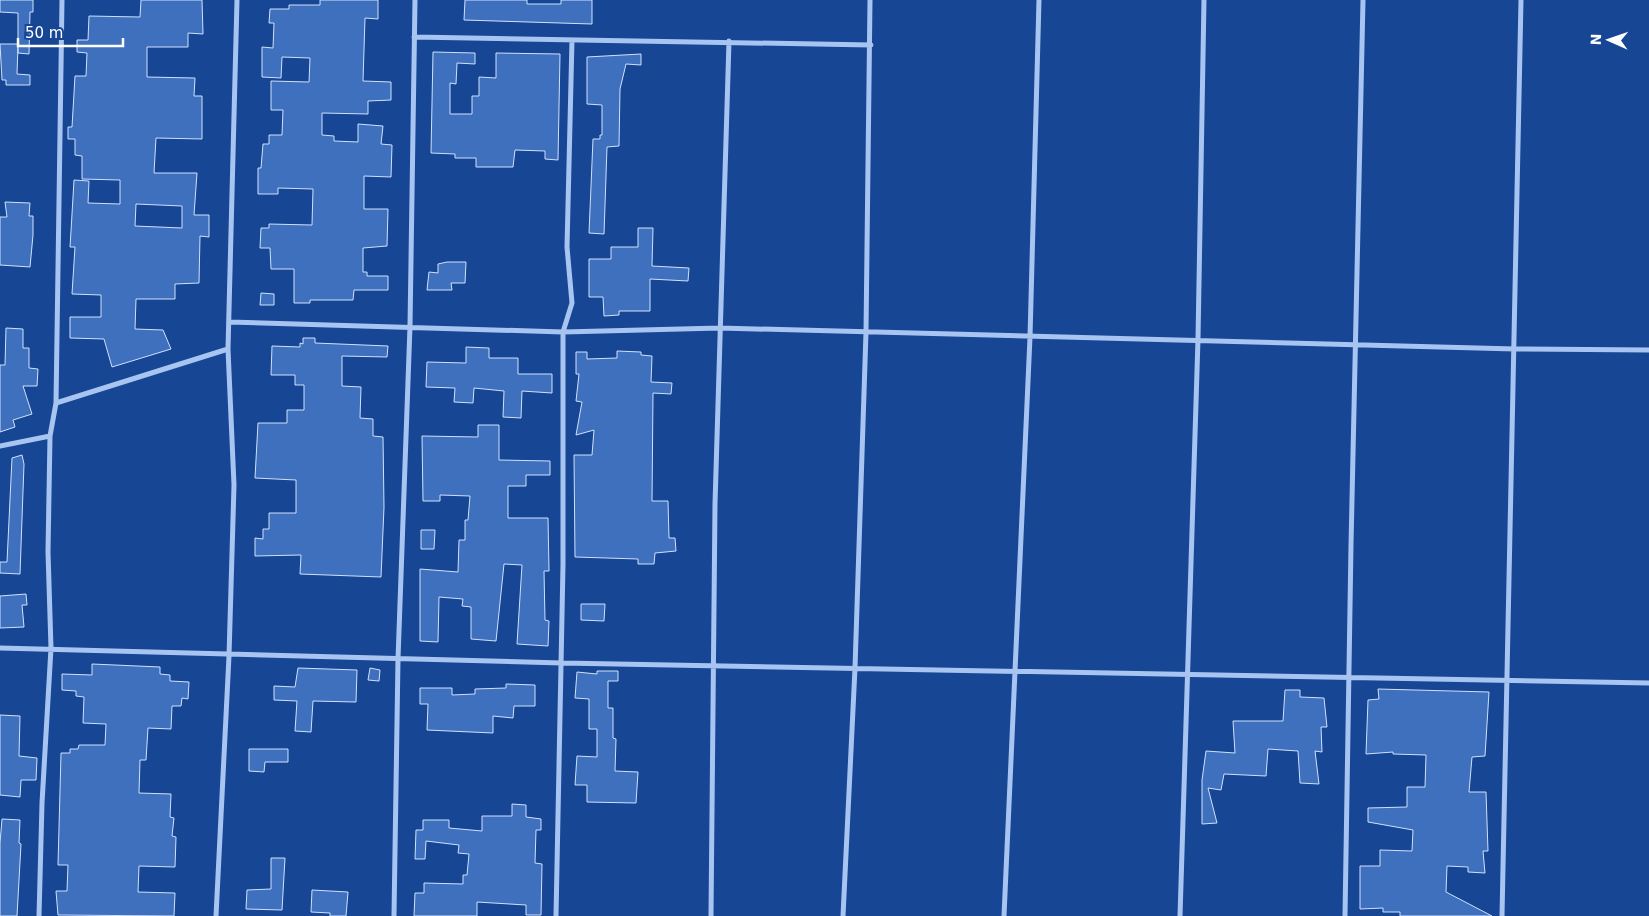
<svg xmlns="http://www.w3.org/2000/svg" width="1649" height="916" viewBox="0 0 1649 916" font-family="'DejaVu Sans',sans-serif">
  <style>
    .building { fill: #3f70bd; stroke: #cfe1fc; fill-rule: evenodd }
    .lines { fill: none; stroke-linecap: round; stroke-linejoin: round }
    .street { stroke: #a8c5f1; stroke-width: 5 }
  </style>
  <rect width="100%" height="100%" fill="#174695"/>
  <!-- building -->
  <path class="building" d="M0 0H33V12H30L29 54 18 53V46L17 74 30 75V85H6V80H2L0 44H18V13L0 12Z
    M141 0H202L203 34 188 33V47H147V77L195 78 194 96H202V139L156 138 154 173H197L194 215H209V237L200 236 199 283 175 284V299H136L135 329 163 330 171 349 112 367 104 339 70 338V317H101V295L72 294 75 247H70L71 231 74 180 89 181 88 203 120 204V180L82 179V156L75 155V139H68V127H72L75 76H86L87 53 77 52V40H88L89 16 140 17ZM136 204 182 206V228L135 226Z
    M320 0H378V19L365 18 363 81 391 82V100L368 101V114L322 113V135L334 136V141L358 142V124L383 126 381 144 392 145 391 177 364 176V209H388L387 246 363 248V272H367V276H388V290H354L353 300H310V303H294V269H271L270 248H260L261 228H269V224L312 225 313 189 278 188V194H258V168H261L263 144H269V135H282L283 110H271V81L309 82 310 58 282 57 281 78 262 77V47L273 48 274 23H269L270 9H289V5H320Z
    M465 0H527V4H561V0H592V24L464 20Z
    M433 52 475 53V64L457 63 456 84 450 83V114H472V96H479V77L496 78V53L560 54 558 160 545 159V151L515 150 513 167H476V158H455V154L431 153Z
    M641 54V65L626 64 620 89 619 146 607 147 604 234 589 233 593 139H600V135H602V105L587 104V57Z
    M5 202 30 203 29 216H33V235L30 267 0 265V217H7Z
    M638 228H653L652 266 689 268 688 281 650 279V311H619V315L604 316 603 297H589V259H611V247H638Z
    M447 262H466L465 283H451L452 290H427L429 272 438 273V264Z
    M261 293 274 294V305H260Z
    M6 328 23 329V348H29V368L38 369 37 386H23L32 414 13 420 15 427 0 432V365H5Z
    M303 338H315V343L388 346 387 357 342 356V386L361 387 360 418 373 419V436L383 437 384 507 381 577 300 574 301 555 255 556V538L263 539V529H269V513H296V480L255 478 258 423H287V410H304V385H295V375H271L272 346 300 347V343L303 344Z
    M466 347 489 348V358H518V374H552V393L522 391 521 418 503 417 504 391 474 388 473 403 454 402 455 388 426 387 427 362 466 363Z
    M617 351 641 352V355L652 356 651 382 672 383 671 394 653 393 652 501H668L669 538H675L676 551 655 553 654 564H638V559L575 557 574 455H592L594 430 576 435 582 402 576 401 579 374H576V352H587V359L617 358Z
    M478 425H499V460L550 461V475H526V486H508V518H548L549 571H544L545 620 549 621 548 646 517 644 522 565 504 564 496 641 471 639V607L462 606 463 599 439 597 438 642 420 641V569L458 572 459 540H465V520H468L470 496 440 495V501H423L422 436 478 437Z
    M22 455 24 464 20 574 0 573V562H7L12 458Z
    M421 530H435L434 549H421Z
    M26 594 27 605H22L24 627 0 628V596Z
    M581 604H605L604 621 581 620Z
    M92 664 160 667V674L170 675V681L189 682 188 699 182 698 181 706H172L171 729 148 728 146 760H140L139 793 171 794 170 817 174 818 172 836 176 837 175 867 139 866 138 892 175 893 174 916 58 915 56 891H67L68 865H58L61 753H70V749H78L79 745H105L106 724 83 723 84 697 76 696V691L62 690V674L92 675Z
    M298 668 357 670 356 702 313 701 311 732 295 731 297 701 274 700V686L295 687Z
    M370 668 380 670 379 681 368 680Z
    M597 671H618V681H608V708H613V738L616 739 615 771 638 772 636 803 587 802V785H575L577 756 597 757V729H589V699L575 698 577 672 597 674Z
    M506 684 535 685V706H514L513 718 493 716V733L427 730 428 704H420V688H452V695L475 694V689L506 688Z
    M1378 689 1489 692 1485 756 1472 757 1469 792H1486L1488 851H1483L1485 873 1468 872V867L1447 866 1446 892 1492 916H1400V912H1383V908L1360 909V866H1380V850L1412 851 1413 830 1368 822V808L1407 807V787H1425L1426 755 1393 754V752L1366 754 1368 700 1379 699Z
    M1285 690H1300V697L1324 698 1327 727H1321L1322 752 1315 751 1319 784 1300 783 1298 751 1268 749 1266 776 1224 774 1221 790 1208 788 1217 823 1202 824V780L1206 751 1235 753 1233 721H1283Z
    M0 715 20 716 19 756 37 758 36 780H21L20 797 0 795Z
    M249 749H288V762H265L264 772 249 771Z
    M512 804 526 805V817L541 819V830H536L535 863 542 864 541 915H526V905L477 902V916H414L415 893H424V883L463 884V875H467L469 854 458 853 459 845 426 841 425 859H415L416 830H423V820H449V828L482 831V816H512Z
    M2 819 20 820 19 843 21 844 17 916H0V843Z
    M271 858H285L282 910 246 909 247 890 271 889Z
    M312 890 348 892 346 916H330V913L311 912Z"/>
  <g class="lines">
    <!-- street -->
    <path class="street" d="M414 37 871 45
      M229 322 563 332 720 328 1515 349 1649 350
      M56 403 228 349
      M0 446 50 436
      M0 648 562 663 1649 683
      M39 916 42 803 51 648 48 552 50 436 56 403 62 0
      M216 916 229 656 234 485 228 349 237 0
      M394 916 398 659 410 326 415 0
      M556 916 563 565V332L572 303 567 247 572 40
      M711 916 715 504 729 41
      M843 916 855 668 866 332 870 0
      M1004 916 1030 337 1039 0
      M1180 916 1198 339 1204 0
      M1345 916 1351 545 1363 0
      M1502 916 1521 0"/>
  </g>
  <!-- north arrow -->
  <g transform="translate(1609 40) rotate(272)" stroke="#174695" stroke-width="4" paint-order="stroke">
  <path d="M0-4L9 19L0 12L-9 19Z" fill="#ffffff"/>
  <text y="-8" font-size="14" font-weight="bold" text-anchor="middle" fill="#ffffff">N</text>
  </g>
  <!-- scale -->
  <path d="M18 38v8h105v-8" fill="none" stroke="#ffffff" stroke-width="2.5"/>
  <text x="25" y="38" font-size="15" fill="#ffffff" stroke="#174695" stroke-width="4" paint-order="stroke">50 m</text>
</svg>
